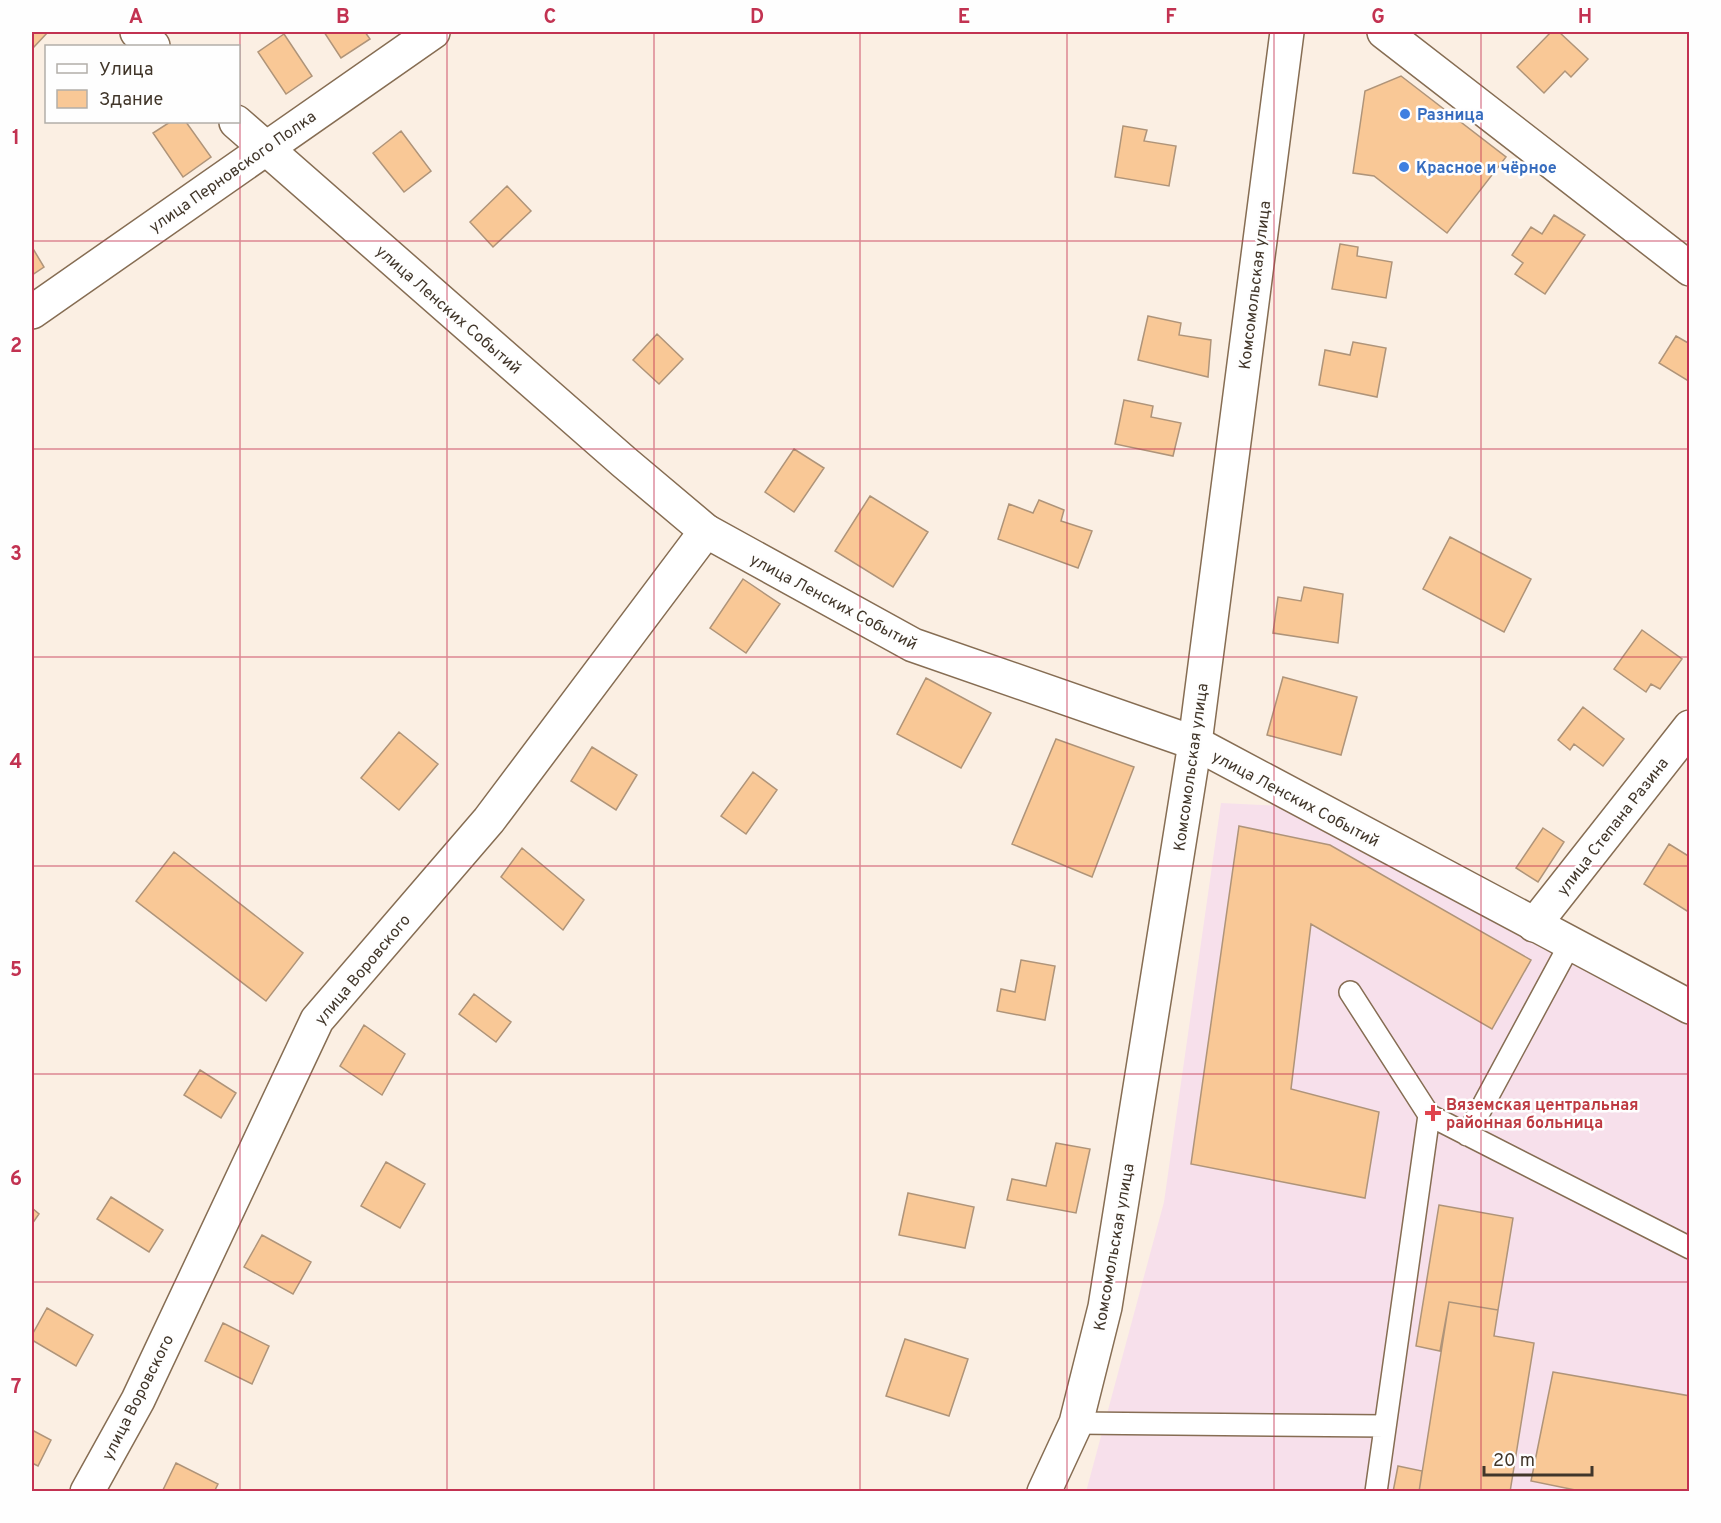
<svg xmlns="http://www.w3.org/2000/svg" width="1721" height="1523" viewBox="0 0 1721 1523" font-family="Overpass,sans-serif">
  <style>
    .medical { fill: #f7e0eb }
    .building { fill: #f9c896; stroke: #af9479; stroke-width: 1.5 }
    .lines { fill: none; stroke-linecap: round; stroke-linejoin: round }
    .service-casing { stroke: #866d53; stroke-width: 24 }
    .minor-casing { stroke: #866d53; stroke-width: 36 }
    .tertiary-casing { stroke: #866d53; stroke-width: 36 }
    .primary-casing { stroke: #866d53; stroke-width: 36 }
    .service { stroke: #fff; stroke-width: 21 }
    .minor { stroke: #fff; stroke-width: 33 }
    .tertiary { stroke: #fff; stroke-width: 33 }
    .primary { stroke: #fff; stroke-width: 33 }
    .grid { fill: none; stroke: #c23251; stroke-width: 1.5; stroke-opacity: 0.55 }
    .shop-dot { fill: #3f7fe0; stroke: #fefefe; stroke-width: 2 }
    .health-dot { fill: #e0444e; stroke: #fefefe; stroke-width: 2 }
    .labels { text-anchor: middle; stroke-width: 5; stroke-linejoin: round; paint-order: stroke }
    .shop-label { font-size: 16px; font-weight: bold; fill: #366cbe; stroke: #fefefe; text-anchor: start }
    .street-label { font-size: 16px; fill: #41362a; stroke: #fefefe }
    .health-label { font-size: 16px; font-weight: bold; fill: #be3a42; stroke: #fefefe; text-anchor: start }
    .neatline { fill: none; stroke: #c23251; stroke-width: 2 }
    .grid-label { font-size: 20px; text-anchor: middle; font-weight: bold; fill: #c23251 }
  </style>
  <rect width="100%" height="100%" fill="#fbefe3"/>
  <!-- medical -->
  <path class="medical" d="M1221 803 1283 806 1689 1025V1491L1086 1492 1164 1202Z"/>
  <!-- building -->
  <path class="building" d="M32 32H48L32 49Z
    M324 32H365L370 39 341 58Z
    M1551 32H1559L1588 59 1571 77 1565 71 1544 93 1517 67Z
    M284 34 312 76 286 94 258 52Z
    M1401 76 1506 157 1447 233 1374 176 1353 173 1365 91Z
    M170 122H186L211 157 183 177 153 133Z
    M1123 126 1147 130 1144 141 1176 146 1169 186 1115 177Z
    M401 131 431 171 404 192 373 153Z
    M507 186 531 211 493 247 470 222Z
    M1554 215 1585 235 1545 294 1515 274 1523 263 1512 255 1531 227 1542 234Z
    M1340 244 1358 247 1357 256 1392 262 1386 298 1332 289Z
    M32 247 44 267 32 275Z
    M1148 316 1181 323 1179 335 1211 340 1208 377 1138 360Z
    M657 334 683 359 659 384 633 360Z
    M1676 336 1690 344V382L1659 363Z
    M1353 342 1386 348 1377 397 1319 385 1325 350 1350 355Z
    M1124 400 1153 406 1151 417 1181 423 1173 456 1115 444Z
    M794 449 824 468 794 512 765 492Z
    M870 496 928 532 893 587 835 551Z
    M1039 500 1064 510 1061 521 1092 531 1078 568 998 539 1009 504 1033 513Z
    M1450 537 1531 579 1504 632 1423 589Z
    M743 579 780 604 746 653 710 628Z
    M1304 587 1343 594 1338 643 1273 633 1278 597 1301 601Z
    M1642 630 1682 659 1660 689 1651 684 1646 692 1614 669Z
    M1283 677 1357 697 1341 755 1267 735Z
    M926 678 991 713 961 768 897 734Z
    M1583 707 1624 739 1603 766 1574 744 1570 750 1558 740Z
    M399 732 438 764 399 810 361 778Z
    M1056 739 1134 767 1092 877 1012 844Z
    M592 747 637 775 616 810 571 781Z
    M753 772 777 790 746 834 721 816Z
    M1239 826 1330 845 1531 960 1492 1029 1311 924 1291 1089 1379 1112 1365 1198 1191 1164Z
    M1543 828 1564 842 1538 882 1516 868Z
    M1669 844 1690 857V907L1687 911 1644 884Z
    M522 848 584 900 563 930 501 877Z
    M174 852 303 953 266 1001 136 901Z
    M1021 960 1055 966 1045 1020 997 1011 1001 989 1015 992Z
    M474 994 511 1022 496 1042 459 1014Z
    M364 1025 405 1054 382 1095 340 1066Z
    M200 1070 236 1093 221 1118 184 1095Z
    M1056 1143 1090 1149 1076 1213 1007 1200 1012 1179 1046 1186Z
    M386 1162 425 1184 400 1228 361 1206Z
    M908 1193 974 1207 965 1248 899 1235Z
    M111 1197 163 1230 149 1252 97 1219Z
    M1439 1205 1513 1218 1498 1310 1449 1302 1440 1351 1416 1346Z
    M32 1208 39 1214 32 1224Z
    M262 1235 311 1262 293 1294 244 1267Z
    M1449 1302 1498 1310 1494 1336 1534 1343 1510 1492H1419Z
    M47 1308 93 1335 76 1366 32 1340V1335Z
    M223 1323 269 1346 252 1384 205 1361Z
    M905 1339 968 1359 949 1416 886 1396Z
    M1553 1372 1690 1396V1492H1585L1531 1481Z
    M32 1430 51 1440 38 1466 32 1463Z
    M176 1463 218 1484 214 1492H162Z
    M1398 1466 1422 1471 1419 1492H1393Z"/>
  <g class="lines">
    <defs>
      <path id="service" d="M1350 992 1429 1115 1376 1492
        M1429 1115 1690 1248
        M1467 1135 1570 944
        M1076 1423 1385 1426"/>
      <path id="minor" d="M1384 32 1690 269
        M32 312 433 32
        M1534 925 1690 727
        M87 1492 138 1400 317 1020 489 820 706 531"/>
      <path id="tertiary" d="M137 32 153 46
        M236 122 624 462 706 531 913 645 1195 743 1690 1007"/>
      <path id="primary" d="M1044 1492 1076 1423 1105 1307 1195 743 1287 32"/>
    </defs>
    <!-- service casing -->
    <use href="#service" class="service-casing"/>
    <!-- minor casing -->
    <use href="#minor" class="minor-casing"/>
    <!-- tertiary casing -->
    <use href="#tertiary" class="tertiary-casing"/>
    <!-- primary casing -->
    <use href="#primary" class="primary-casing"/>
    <!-- service -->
    <use href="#service" class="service"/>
    <!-- minor -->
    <use href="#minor" class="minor"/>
    <!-- tertiary -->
    <use href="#tertiary" class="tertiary"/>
    <!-- primary -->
    <use href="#primary" class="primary"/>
  </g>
  <!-- grid -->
  <path class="grid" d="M240 32V1492M447 32V1492M654 32V1492M860 32V1492M1067 32V1492M1274 32V1492M1481 32V1492M32 241H1690M32 449H1690M32 657H1690M32 866H1690M32 1074H1690M32 1282H1690"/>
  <!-- markers -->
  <g class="shop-dot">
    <circle cx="1405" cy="114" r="6"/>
    <circle cx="1404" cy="167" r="6"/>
  </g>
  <path class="health-dot" d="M1430 1104h6v6h6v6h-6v6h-6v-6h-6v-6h6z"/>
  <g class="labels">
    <!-- shop labels -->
    <g class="shop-label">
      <text x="1417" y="120">Разница</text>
      <text x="1416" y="173">Красное и чёрное</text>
    </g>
    <!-- street labels -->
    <g class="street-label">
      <text transform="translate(232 171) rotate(-35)" y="6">улица Перновского Полка</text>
      <text transform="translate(1254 285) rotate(-83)" y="6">Комсомольская улица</text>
      <text transform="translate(449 309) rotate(41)" y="6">улица Ленских Событий</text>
      <text transform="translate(834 601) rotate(28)" y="6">улица Ленских Событий</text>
      <text transform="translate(1190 767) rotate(-82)" y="6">Комсомольская улица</text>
      <text transform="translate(1296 798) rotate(28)" y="6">улица Ленских Событий</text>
      <text transform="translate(1612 826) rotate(-52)" y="6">улица Степана Разина</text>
      <text transform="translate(362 969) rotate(-50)" y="6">улица Воровского</text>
      <text transform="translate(1113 1247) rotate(-80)" y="6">Комсомольская улица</text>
      <text transform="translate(137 1397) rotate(-63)" y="6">улица Воровского</text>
    </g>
    <!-- health labels -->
    <g class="health-label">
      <text x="1446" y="1110">Вяземская центральная<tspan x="1446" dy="18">районная больница</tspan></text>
    </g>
  </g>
  <!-- border -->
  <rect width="1721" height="1523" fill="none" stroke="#fefefe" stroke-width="66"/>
  <!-- legend -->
  <rect x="45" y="45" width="195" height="78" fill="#fefefe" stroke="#b2aea9" stroke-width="1.5"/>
  <rect x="57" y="64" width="30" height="9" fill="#ffffff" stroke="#b2aea9" stroke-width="1.5"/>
  <text x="99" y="75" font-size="18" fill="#41362a">Улица</text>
  <rect x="57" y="90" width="30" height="18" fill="#f9c896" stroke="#b2aea9" stroke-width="1.5"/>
  <text x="99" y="105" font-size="18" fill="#41362a">Здание</text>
  <!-- scale -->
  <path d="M1484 1466v9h108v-9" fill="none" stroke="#41362a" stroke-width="3"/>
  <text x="1493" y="1466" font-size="18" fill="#41362a" stroke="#fefefe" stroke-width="4.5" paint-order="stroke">20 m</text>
  <rect x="33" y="33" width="1655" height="1457" class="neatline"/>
  <g class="grid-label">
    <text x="136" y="23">A</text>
    <text x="343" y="23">B</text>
    <text x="550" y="23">C</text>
    <text x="757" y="23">D</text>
    <text x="964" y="23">E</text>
    <text x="1171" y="23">F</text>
    <text x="1378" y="23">G</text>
    <text x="1585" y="23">H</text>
    <text x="16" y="144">1</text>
    <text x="16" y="352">2</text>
    <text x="16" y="560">3</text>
    <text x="16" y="768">4</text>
    <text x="16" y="976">5</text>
    <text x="16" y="1185">6</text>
    <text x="16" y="1393">7</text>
  </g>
</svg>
